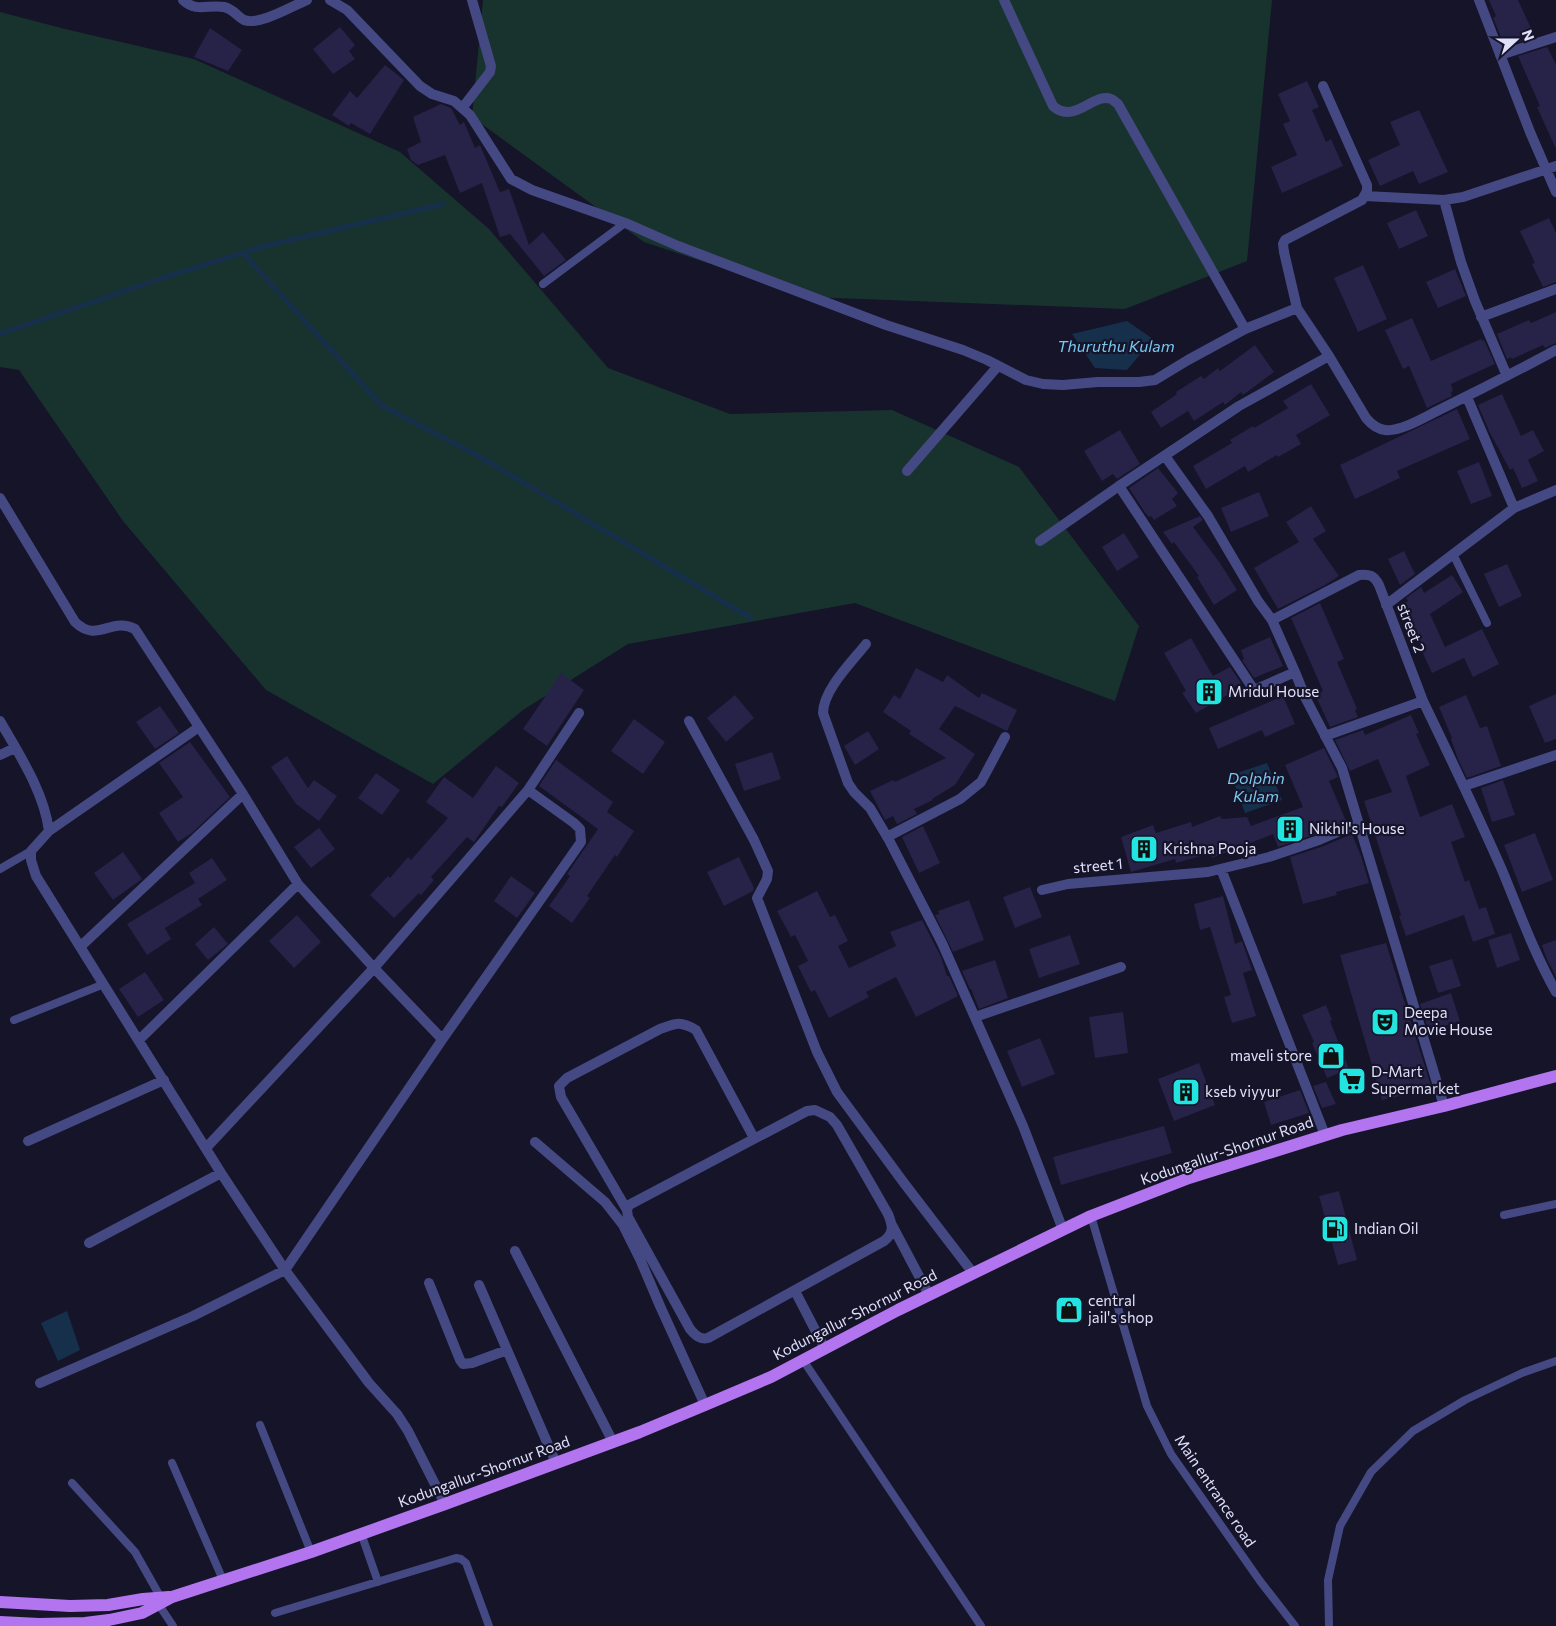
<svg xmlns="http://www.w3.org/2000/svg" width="1556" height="1626" viewBox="0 0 1556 1626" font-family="Commissioner,sans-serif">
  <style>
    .green { fill: #18332e }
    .water { fill: #16304c }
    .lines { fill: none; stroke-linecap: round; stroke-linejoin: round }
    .stream { stroke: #16304c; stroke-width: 5 }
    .building { fill: #262248 }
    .lane { stroke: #454983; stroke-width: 8 }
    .street { stroke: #454983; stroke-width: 10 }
    .primary { stroke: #b274ef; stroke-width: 12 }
    .labels { text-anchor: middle; stroke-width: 4.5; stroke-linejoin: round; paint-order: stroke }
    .street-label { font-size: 15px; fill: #e0e0fb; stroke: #151429 }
    .poi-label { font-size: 15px; fill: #e0e0fb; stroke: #151429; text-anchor: start }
    .water-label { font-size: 16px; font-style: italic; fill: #7ac7f0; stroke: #151429 }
  </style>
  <rect width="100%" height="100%" fill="#151429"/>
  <!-- green -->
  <path class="green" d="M483 0H1272L1247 261 1125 309 810 297 644 242 472 117Z
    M0 12 65 29 194 59 400 152 489 229 608 368 730 414 892 410 1019 467 1139 626 1115 701 855 603 628 644 523 710 433 784 266 690 123 521 19 370 0 367Z"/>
  <!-- water -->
  <path class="water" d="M1127 321 1153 339 1127 370 1095 368 1072 334Z
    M1267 763 1282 800 1245 813 1231 775Z
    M67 1311 80 1350 58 1361 41 1323Z"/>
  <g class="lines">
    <!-- stream -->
    <path class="stream" d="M243 253 381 405 482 458 751 618
      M0 334 162 278 265 246 443 204"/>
  </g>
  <!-- building -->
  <path class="building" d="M1489 0H1518L1535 37 1513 44 1512 41 1504 44 1493 18 1496 16Z
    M340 27 355 45 349 51 355 59 333 74 313 49Z
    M210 28 242 50 228 71 194 57Z
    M1547 47 1556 64V149L1537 107 1540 106 1518 56Z
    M385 65 404 80 370 134 351 123 349 126 332 115 350 91 357 98Z
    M1307 81 1319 107 1312 110 1326 142 1331 139 1343 166 1282 193 1271 167 1297 155 1283 124 1290 121 1278 94Z
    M441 104 451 108 460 125 464 122 475 148 480 145 500 192 509 189 529 245 543 232 566 260 544 276 510 234 500 237 482 183 460 193 445 155 418 165 411 160 407 149 421 142 413 117Z
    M1419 110 1448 172 1419 184 1413 171 1380 186 1368 160 1400 145 1390 122Z
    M1416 210 1428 236 1399 249 1387 223Z
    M1549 218 1556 233V282L1543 287 1532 264 1535 263 1520 231Z
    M1363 265 1387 319 1358 332 1334 278Z
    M1455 269 1466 296 1438 308 1426 282Z
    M1556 312V343L1545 348 1543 345 1512 359 1511 357 1507 359 1497 334 1529 320 1531 323Z
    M1412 318 1431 361 1481 339 1482 341 1484 340 1495 364 1451 384 1453 391 1451 392 1452 396 1427 408 1409 366 1403 369 1385 330Z
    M1255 345 1274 372 1243 395 1241 392 1225 405 1223 402 1194 421 1188 411 1161 428 1151 412 1177 394 1176 392 1201 376 1204 379 1218 368 1220 371Z
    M1311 384 1330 415 1296 435 1301 444 1278 457 1277 455 1248 472 1245 466 1206 489 1193 466 1232 443 1230 440 1253 426 1254 428 1288 408 1283 401Z
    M1502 394 1521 436 1533 430 1544 451 1528 460 1538 481 1522 488 1513 468 1510 470 1489 431 1478 405Z
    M1457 409 1470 439 1397 471 1400 478 1355 499 1340 465Z
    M1120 430 1140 464 1117 479 1113 474 1102 481 1084 451Z
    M1479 462 1492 496 1471 504 1457 471Z
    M1158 468 1178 493 1172 499 1177 506 1154 520 1151 516 1149 517 1146 514 1129 488Z
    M1259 492 1269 516 1231 532 1221 508Z
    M1311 506 1326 531 1313 539 1339 576 1325 585 1278 609 1254 568 1299 542 1286 522Z
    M1200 516 1203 520 1193 527 1220 563 1237 590 1214 605 1197 577 1199 576 1174 542 1172 544 1163 532Z
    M1124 533 1139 557 1117 571 1102 547Z
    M1404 551 1415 574 1400 585 1388 559Z
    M1507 564 1522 596 1499 607 1484 574Z
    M1452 575 1463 592 1430 614 1445 647 1482 629 1499 664 1473 677 1464 658 1432 673 1411 627 1408 628 1397 607 1408 601 1406 598 1421 587 1424 593Z
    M1320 603 1344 659 1337 662 1357 709 1355 710 1358 717 1330 727 1315 694 1323 691 1291 618Z
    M1270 637 1283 666 1254 678 1242 660 1244 659 1241 650Z
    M1191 638 1213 676 1230 667 1241 683 1234 687 1236 690 1196 713 1182 693 1186 691 1164 653Z
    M916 668 943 682 947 675 979 698 982 693 1017 710 1007 731 955 706 939 729 975 754 955 785 932 799 933 800 914 809 917 814 897 824 893 816 885 820 870 791 893 780 895 782 946 758 909 734 911 731 883 712 894 695 900 699Z
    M561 673 584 690 547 746 523 729Z
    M1556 694V739L1545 743 1529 706Z
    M735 695 754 718 726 742 707 718Z
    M1466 695 1480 728 1487 726 1501 766 1467 778 1458 759 1451 739 1452 738 1439 707Z
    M1283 696 1295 724 1265 737 1262 730 1218 749 1209 728Z
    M160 706 179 733 155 749 136 722Z
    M1411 715 1419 733 1416 734 1430 765 1406 776 1420 817 1452 804 1465 837 1451 842 1465 882 1469 880 1479 909 1486 907 1495 934 1473 942 1464 915 1406 936 1399 916 1401 915 1364 801 1392 792 1378 759 1350 771 1335 740 1363 730 1365 735Z
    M634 719 665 742 643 774 611 751Z
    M868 731 879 749 855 765 844 746Z
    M190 742 230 797 192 833 178 842 159 813 183 797 159 763Z
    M1324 748 1338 777 1329 781 1346 821 1317 834 1278 847 1273 834 1212 858 1211 853 1176 863 1175 859 1131 872 1121 837 1153 825 1156 833 1191 822 1192 827 1220 816 1222 819 1247 817 1251 826 1303 807 1285 765Z
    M772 752 781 779 744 791 735 764Z
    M287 756 308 788 314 780 337 796 319 821 296 804 271 767Z
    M556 760 613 802 607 812 634 831 617 857 615 855 587 896 590 898 572 923 549 906 570 876 567 874 598 829 539 786Z
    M496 766 519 783 502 807 499 806 474 842 467 837 431 877 434 880 421 895 419 893 394 918 370 895 388 876 390 878 408 857 411 860 448 818 426 802 444 777 473 798Z
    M376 773 400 790 382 815 358 798Z
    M1503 780 1515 815 1492 822 1481 788Z
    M923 826 940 863 919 873 902 837Z
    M319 828 335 849 311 868 294 847Z
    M1535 833 1553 880 1522 892 1504 845Z
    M1352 834 1361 856 1369 883 1336 892 1337 895 1303 904 1290 857 1321 847Z
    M123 852 142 879 113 900 94 873Z
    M739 857 754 888 753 891 724 906 707 872Z
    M212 858 227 880 198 899 202 905 165 928 171 939 147 955 127 924 195 883 189 873Z
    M511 876 535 893 517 918 494 901Z
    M1030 887 1042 917 1015 928 1003 897Z
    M817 891 830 917 835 915 848 941 838 946 849 968 896 946 890 932 922 920 941 957 947 976H949L958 996 916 1017 896 977 866 992 869 997 829 1018 815 990 811 992 798 966 808 961 795 935 791 937 777 911Z
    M1223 896 1235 944 1242 941 1252 970 1243 973 1256 1016 1232 1023 1224 997 1231 995 1210 927 1200 930 1194 904Z
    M969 900 984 940 953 952 935 915 939 914 938 911Z
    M297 915 321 942 294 968 269 941Z
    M214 927 228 944 208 960 195 944Z
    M1511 933 1520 960 1497 968 1488 940Z
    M1070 935 1080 964 1039 978 1029 949Z
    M1556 940V977L1546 957 1542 945Z
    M1386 943 1432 1089 1382 1100 1340 955Z
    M1452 959 1461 986 1438 993 1429 966Z
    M995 960 1008 998 979 1009 971 989H970L962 971Z
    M145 972 164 1000 138 1017 119 989Z
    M1451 993 1460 1021 1429 1031 1420 1004Z
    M1326 1005 1332 1020 1330 1021 1349 1069 1327 1078 1312 1043 1314 1042 1302 1015Z
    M1123 1012 1128 1053 1095 1058 1089 1017Z
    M1040 1038 1055 1074 1022 1087 1007 1051Z
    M1199 1063 1215 1105 1174 1121 1158 1079Z
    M1326 1082 1336 1104 1322 1108 1313 1086Z
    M1300 1090 1309 1113 1271 1125 1264 1102Z
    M1164 1126 1172 1153 1061 1185 1053 1157Z
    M1339 1191 1357 1260 1338 1265 1319 1196Z"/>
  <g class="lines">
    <!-- lane -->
    <path class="lane" d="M543 284 625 223
      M1453 554 1487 623
      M0 869 31 851
      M14 1020 104 984
      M1504 1215 1556 1204
      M1091 1216 1147 1406 1171 1454 1260 1581 1295 1626
      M803 1360 981 1626
      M260 1425 311 1552
      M172 1463 223 1580
      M72 1483 135 1552 161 1598
      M361 1533 378 1582
      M159 1605 173 1626
      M275 1613 456 1558 461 1559 466 1563 489 1626
      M1329 1626 1328 1580 1340 1526 1371 1472 1413 1431 1465 1400 1522 1373 1556 1361"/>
    <!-- street -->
    <path class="street" d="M183 0C197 13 208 4 224 7 233 9 237 16 244 20 259 26 292 6 307 0
      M330 0 347 10 420 86 432 94 454 101 470 115 511 179 532 190 628 224 678 246 886 325 963 350 987 360 1026 380 1043 384 1063 385 1098 382H1139L1155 380 1188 360 1245 329 1297 308 1329 356 1366 418C1371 424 1377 429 1385 430 1400 432 1425 417 1439 410 1478 391 1517 371 1556 350
      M1004 0 1053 106C1074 125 1094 92 1111 99 1112 99 1117 103 1118 104L1245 329
      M1479 0 1530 132 1556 192
      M1500 55 1556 37
      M463 107 490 72 491 66 472 0
      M1365 196 1444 200 1463 197 1556 166
      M1444 200 1461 262 1475 301 1507 376
      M1297 308 1284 252 1283 244 1285 240 1362 200 1367 191V185L1323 86
      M1481 317 1556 289
      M1467 397 1514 508
      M1165 456 1208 516 1258 601 1272 620 1295 672 1306 699 1342 768 1444 1106
      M907 471 998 366
      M0 498 75 622C98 644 111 616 135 629L243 794 298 884 374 968 442 1039
      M1040 541 1119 486
      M1386 605 1514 508 1556 490
      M1272 620 1359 575C1369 574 1374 575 1379 585L1423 701 1325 736
      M866 644C852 662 823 690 823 713L848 783 854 792 870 808 889 840 942 943 1023 1126 1063 1230
      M1295 672 1254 690 1119 486 1239 406 1329 356
      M1423 701C1450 757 1477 813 1502 870 1519 911 1534 953 1556 992
      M0 721C19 754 44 792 49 831L31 851V860L36 876 221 1173 285 1270 369 1383 397 1414 408 1431 445 1504
      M689 721 754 840 768 871 767 879 757 898 817 1052 837 1092 904 1183 973 1273
      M0 755 15 748
      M1464 786 1556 755
      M49 831 199 727
      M887 837 960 799 981 782 1005 737
      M1221 869 1325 1135
      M1042 890 1068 884 1208 872 1269 857 1319 840 1359 823
      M81 946 243 794
      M975 1017 1121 967
      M139 1040 298 884
      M815 1110 830 1117 837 1125 888 1214C893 1226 894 1233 884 1241L708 1338C700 1340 695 1335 690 1329L628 1217 627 1210 629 1205 807 1111Z
      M28 1141 164 1080
      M535 1142 605 1202 623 1225 640 1259 660 1306 705 1405
      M206 1148 374 968 528 790 579 713
      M627 1210 561 1097 559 1086 567 1078 660 1029C677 1023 680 1021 696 1030L754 1138
      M892 1225 929 1295
      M89 1243 221 1173
      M515 1251 613 1442
      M429 1283 460 1360 463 1364 472 1363 507 1350
      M479 1285 556 1463
      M795 1291 825 1349
      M40 1383 193 1316 285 1270 444 1037 581 842 580 829 574 823 528 790"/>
    <!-- primary -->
    <path class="primary" d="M0 1602 70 1606 108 1605 143 1599 169 1597
      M0 1622 39 1624 85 1623 109 1620 142 1613 172 1597 311 1552 445 1504 640 1432 705 1405 771 1377 898 1310 1091 1216 1189 1178 1342 1130 1444 1106 1556 1076"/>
  </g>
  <!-- icons -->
  <defs>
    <symbol id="building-square" viewBox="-11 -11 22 22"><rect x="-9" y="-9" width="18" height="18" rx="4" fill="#22e5e2" stroke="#151429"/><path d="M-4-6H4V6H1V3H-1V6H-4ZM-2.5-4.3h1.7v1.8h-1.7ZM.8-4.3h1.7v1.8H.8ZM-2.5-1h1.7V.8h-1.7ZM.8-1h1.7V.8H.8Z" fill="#111"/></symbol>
    <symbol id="theatre-square" viewBox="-11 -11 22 22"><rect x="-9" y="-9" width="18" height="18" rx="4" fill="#22e5e2" stroke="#151429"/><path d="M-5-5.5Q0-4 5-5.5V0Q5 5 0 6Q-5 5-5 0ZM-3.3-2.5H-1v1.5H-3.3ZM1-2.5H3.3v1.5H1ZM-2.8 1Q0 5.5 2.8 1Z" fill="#111"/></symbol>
    <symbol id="shop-square" viewBox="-11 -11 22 22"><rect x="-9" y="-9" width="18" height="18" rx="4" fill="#22e5e2" stroke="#151429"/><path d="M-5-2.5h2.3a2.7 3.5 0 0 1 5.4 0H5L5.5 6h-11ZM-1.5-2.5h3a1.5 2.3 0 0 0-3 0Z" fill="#111"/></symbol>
    <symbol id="supermarket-square" viewBox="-11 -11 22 22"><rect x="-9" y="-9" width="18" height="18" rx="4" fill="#22e5e2" stroke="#151429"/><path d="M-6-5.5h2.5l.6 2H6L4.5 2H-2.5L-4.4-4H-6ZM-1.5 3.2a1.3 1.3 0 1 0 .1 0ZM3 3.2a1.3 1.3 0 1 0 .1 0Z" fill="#111"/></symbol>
    <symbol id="fuel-square" viewBox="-11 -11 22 22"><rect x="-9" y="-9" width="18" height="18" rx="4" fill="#22e5e2" stroke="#151429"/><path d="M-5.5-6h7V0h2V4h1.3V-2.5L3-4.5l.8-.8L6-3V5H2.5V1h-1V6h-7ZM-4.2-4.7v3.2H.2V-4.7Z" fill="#111"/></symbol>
  </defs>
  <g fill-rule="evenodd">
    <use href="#building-square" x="1193" y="676" width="32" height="32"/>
    <use href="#building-square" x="1274" y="813" width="32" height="32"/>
    <use href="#building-square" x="1128" y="833" width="32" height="32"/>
    <use href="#theatre-square" x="1369" y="1006" width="32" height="32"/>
    <use href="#shop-square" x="1315" y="1040" width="32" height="32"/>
    <use href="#supermarket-square" x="1336" y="1065" width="32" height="32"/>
    <use href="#building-square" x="1170" y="1076" width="32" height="32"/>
    <use href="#fuel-square" x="1319" y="1213" width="32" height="32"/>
    <use href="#shop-square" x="1053" y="1294" width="32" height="32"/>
  </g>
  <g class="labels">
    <!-- street labels -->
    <g class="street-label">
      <text transform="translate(1411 628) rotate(69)" y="5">street 2</text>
      <text transform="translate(1098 866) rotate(-5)" y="5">street 1</text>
      <text transform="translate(1227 1151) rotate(-19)" y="5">Kodungallur-Shornur Road</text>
      <text transform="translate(855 1315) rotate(-27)" y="5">Kodungallur-Shornur Road</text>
      <text transform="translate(484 1472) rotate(-20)" y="5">Kodungallur-Shornur Road</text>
      <text transform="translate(1215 1491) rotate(56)" y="5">Main entrance road</text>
    </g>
    <!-- poi labels -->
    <g class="poi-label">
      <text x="1228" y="697">Mridul House</text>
      <text x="1309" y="834">Nikhil's House</text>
      <text x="1163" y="854">Krishna Pooja</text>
      <text x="1404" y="1018">Deepa<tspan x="1404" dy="17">Movie House</tspan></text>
      <text x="1312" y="1061" text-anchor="end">maveli store</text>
      <text x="1371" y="1077">D-Mart<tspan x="1371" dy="17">Supermarket</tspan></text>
      <text x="1205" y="1097">kseb viyyur</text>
      <text x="1354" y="1234">Indian Oil</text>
      <text x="1088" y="1306">central<tspan x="1088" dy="17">jail's shop</tspan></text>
    </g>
    <!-- water labels -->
    <g class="water-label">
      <text x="1116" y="352">Thuruthu Kulam</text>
      <text x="1256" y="784">Dolphin<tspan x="1256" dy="18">Kulam</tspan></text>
    </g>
  </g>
  <!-- north arrow -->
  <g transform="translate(1516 40) rotate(69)" stroke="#151429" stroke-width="4" paint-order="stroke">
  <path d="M0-4L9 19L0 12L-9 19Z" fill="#e0e0fb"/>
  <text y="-8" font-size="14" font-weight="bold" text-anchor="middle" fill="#e0e0fb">N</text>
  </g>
</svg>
